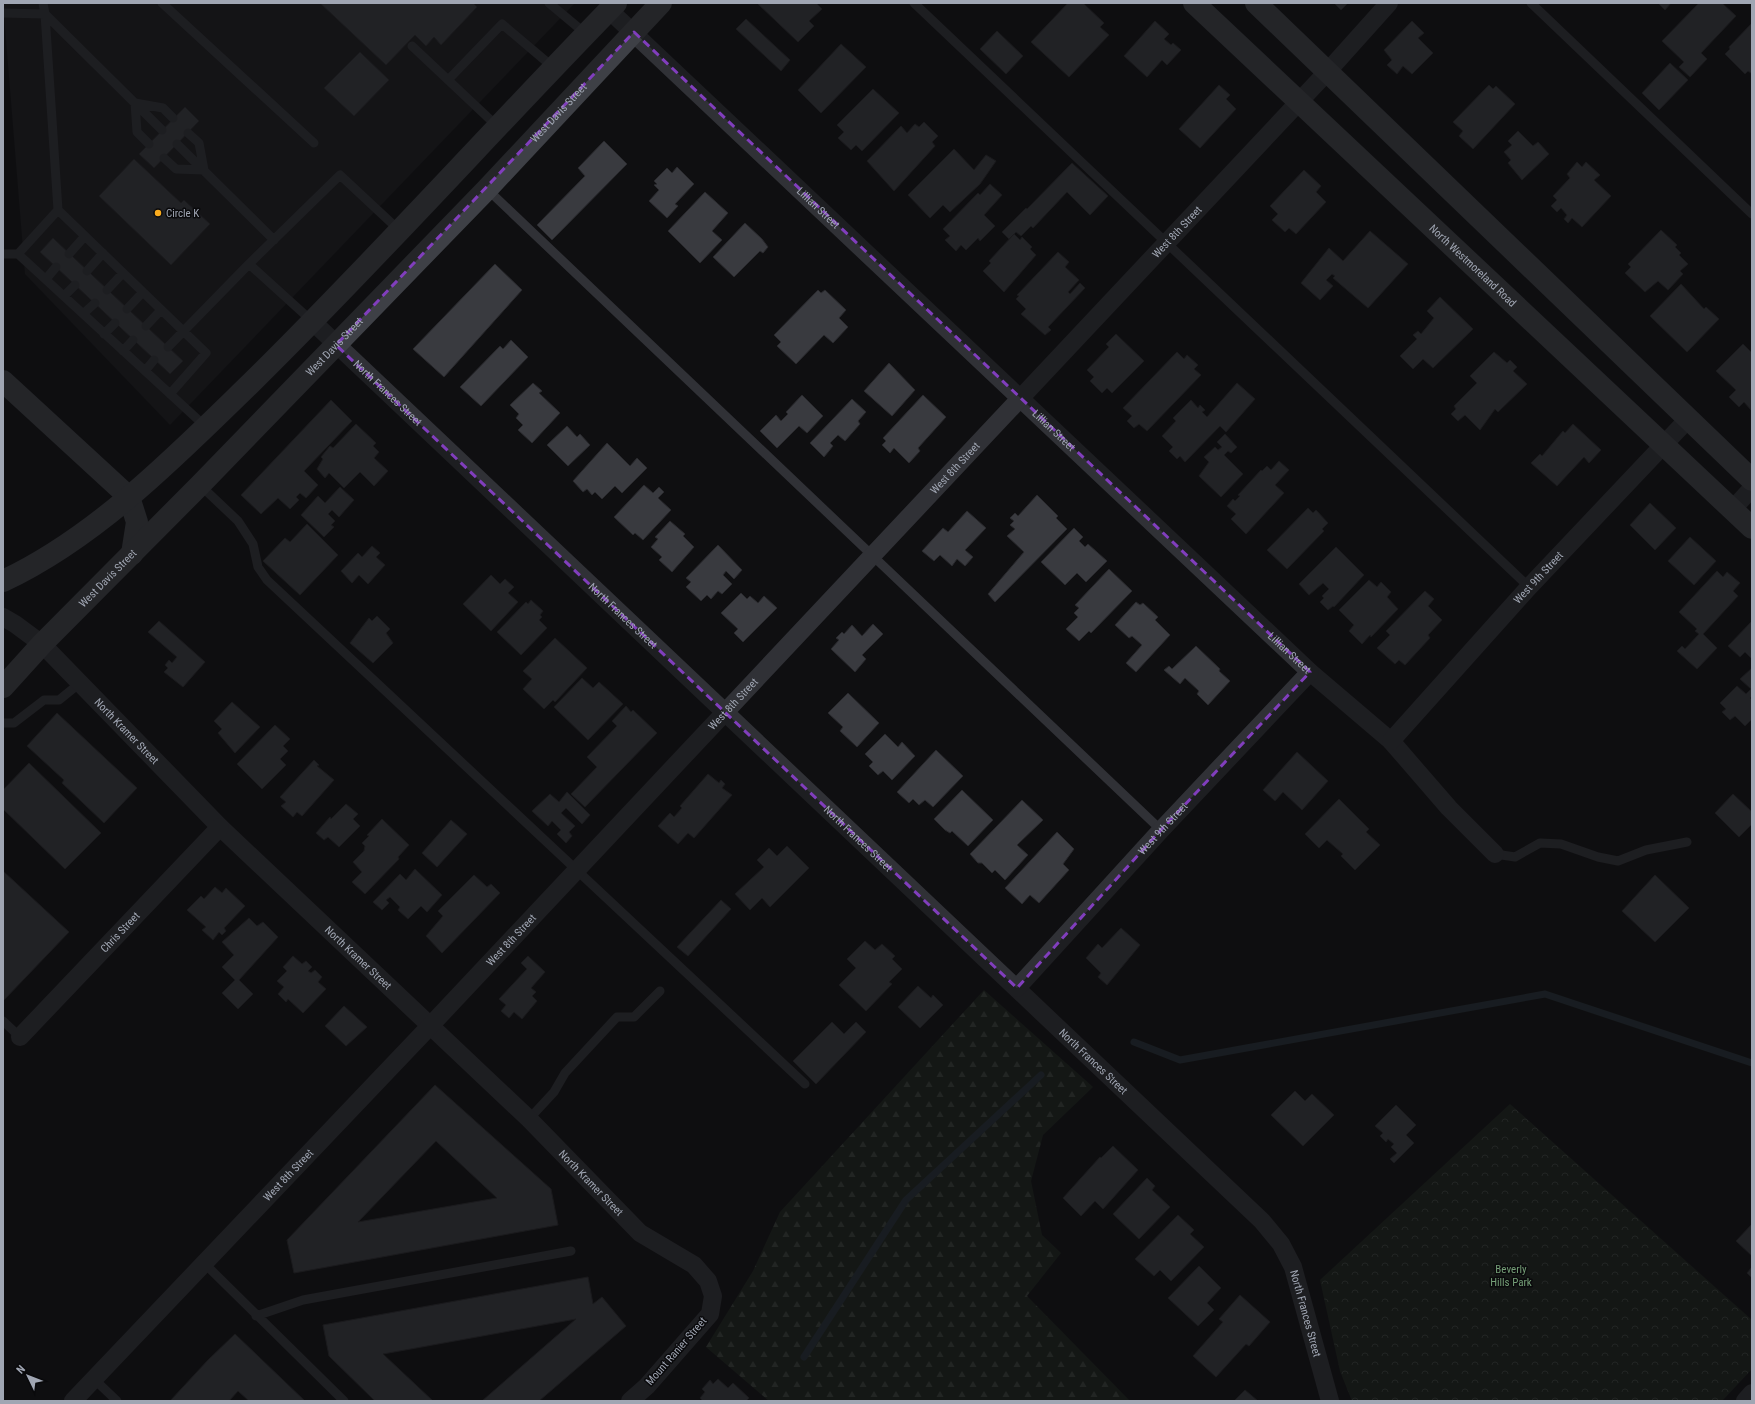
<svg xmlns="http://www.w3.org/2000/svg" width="1755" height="1404" viewBox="0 0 1755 1404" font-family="'Roboto Condensed',sans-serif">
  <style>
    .built { fill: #1b1b1e }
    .forest { fill: url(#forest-firs) }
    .park { fill: url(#park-crowns) }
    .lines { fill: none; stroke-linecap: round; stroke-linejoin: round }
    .stream { stroke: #252e35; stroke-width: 7 }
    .building { fill: #393a3f; stroke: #29292d; fill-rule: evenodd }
    .lane { stroke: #303136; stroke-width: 9 }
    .street { stroke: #303136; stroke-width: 18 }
    .secondary { stroke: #3e4046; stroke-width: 22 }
    .marked { fill: none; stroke: #813ebd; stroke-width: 3; stroke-dasharray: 8 5; stroke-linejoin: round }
    .poi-dot { fill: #faac1e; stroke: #0a0a0c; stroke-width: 1.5 }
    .labels { text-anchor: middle; stroke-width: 3; stroke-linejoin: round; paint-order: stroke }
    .street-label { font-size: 11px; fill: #a0a6b3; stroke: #0a0a0c }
    .poi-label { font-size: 11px; fill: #a0a6b3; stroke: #0a0a0c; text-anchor: start }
    .park-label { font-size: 11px; fill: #759f77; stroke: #0a0a0c }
  </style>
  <defs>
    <pattern id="forest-firs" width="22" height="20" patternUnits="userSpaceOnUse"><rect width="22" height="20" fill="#1c231c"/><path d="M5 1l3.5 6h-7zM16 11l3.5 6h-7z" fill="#3a403b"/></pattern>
    <pattern id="park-crowns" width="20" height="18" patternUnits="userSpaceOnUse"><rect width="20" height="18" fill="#1c231c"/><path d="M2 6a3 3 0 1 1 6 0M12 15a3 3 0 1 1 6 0" fill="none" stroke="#3a403b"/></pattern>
  </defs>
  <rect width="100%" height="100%" fill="#0f0f11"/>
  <!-- built -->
  <path class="built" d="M3 3H575L170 425 25 274Z"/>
  <!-- forest -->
  <path class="forest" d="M984 990 1093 1087 1043 1135 1031 1181 1042 1235 1061 1253 1027 1296 1130 1401H769L706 1347 753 1271 780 1212Z"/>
  <!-- park -->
  <path class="park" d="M1510 1104 1752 1320V1369L1722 1401H1352L1340 1371 1320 1280Z"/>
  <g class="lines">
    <!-- stream -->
    <path class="stream" d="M1134 1042 1180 1060 1545 994 1752 1063
      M804 1357 906 1200 1041 1075"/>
  </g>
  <!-- building -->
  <path class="building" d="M320 3H473L477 7 441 45 434 37 426 46 415 35 386 65Z
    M757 3H816L822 9 809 21 814 26 798 42Z
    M1068 3H1083L1104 23 1100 27 1109 35 1069 77 1031 42Z
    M1334 3H1348L1341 10Z
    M1658 3H1671L1665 10Z
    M1699 3H1722L1736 16 1701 53 1707 59 1690 77 1679 67 1684 62 1662 41Z
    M746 19 790 60 781 71 736 29Z
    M1155 21 1169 34 1164 39 1171 45 1173 43 1181 50 1167 65 1162 60 1147 77 1124 56Z
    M1412 21 1424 33 1418 38 1433 53 1412 74 1403 66 1397 74 1387 65 1392 60 1384 50Z
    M1752 23V72L1751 73 1748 71 1745 74 1725 54 1730 49 1729 47Z
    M997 31 1023 56 1006 74 980 49Z
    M841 44 866 67 821 113 798 90Z
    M360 52 389 80 354 116 324 88Z
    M1670 63 1688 80 1659 110 1642 93Z
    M1219 85 1230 95 1226 99 1236 109 1200 148 1179 129Z
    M1489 85 1493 89 1496 86 1515 104 1473 149 1459 136 1463 131 1453 122Z
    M873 89 899 113 862 151 856 145 851 150 838 138 844 132 837 125Z
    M185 107 199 121 154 168 139 154Z
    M924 122 938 136 932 142 935 146 894 191 867 161 901 126 907 133 915 124 919 127Z
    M1518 131 1533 146 1538 142 1549 154 1522 180 1508 163 1511 160 1504 152 1512 145 1508 141Z
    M604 141 627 164 552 240 537 225 585 176 578 168Z
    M954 149 974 170 986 155 996 161 980 184 950 212 943 205 930 218 908 195Z
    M134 159 181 203 184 200 210 224 171 265 99 196Z
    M1577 162 1582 167 1586 162 1600 175 1594 180 1611 196 1582 227 1572 218 1568 223 1564 219 1567 215 1561 208 1557 212 1551 206 1557 200 1553 196 1570 178 1567 174Z
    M1072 163 1108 196 1090 215 1067 192 1033 228 1031 226 1021 236 1016 232 1009 239 1002 232 1026 208 1027 209Z
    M677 167 694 184 675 204 678 206 667 218 649 201 659 190 654 185 657 184 654 181 667 168 672 173Z
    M1304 170 1321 186 1316 192 1326 202 1296 234 1289 228 1285 232 1272 220 1278 214 1270 206Z
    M990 184 1002 195 984 215 995 226 980 241 978 238 966 250 961 245 956 251 945 240 950 236 943 229 978 193 980 195Z
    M705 192 728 213 712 231 722 240 700 263 668 231Z
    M745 223 762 239 768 247 763 253 760 251 734 277 713 257Z
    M1661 230 1677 245 1675 247 1681 253 1679 255 1688 264 1680 271 1683 274 1668 290 1658 281 1645 292 1625 273 1631 267 1628 264Z
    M1370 231 1408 264 1368 308 1333 278 1335 276 1332 274 1326 280 1333 286 1320 300 1301 283 1329 248 1343 261Z
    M1014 234 1020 240 1022 237 1032 247 1030 249 1036 255 1004 292 983 271 991 263 989 261Z
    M53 238 183 361 170 374 40 252Z
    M1058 252 1069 262 1065 267 1079 280 1068 292 1070 294 1080 283 1085 288 1048 327 1051 330 1045 335 1021 314 1026 309 1016 299 1019 296 1017 295Z
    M495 264 522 290 444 377 413 349Z
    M1681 284 1704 309 1706 307 1719 319 1687 352 1650 316Z
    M818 290 821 293 825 290 846 310 839 318 848 327 833 343 824 335 796 364 777 346 781 342 774 335Z
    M1440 297 1473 329 1433 368 1423 359 1413 369 1400 356 1417 339 1413 335 1418 331 1421 334 1434 318 1427 311Z
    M1116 334 1144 361 1112 393 1107 388 1102 393 1090 381 1094 377 1087 370 1109 347 1106 344Z
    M511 340 528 357 481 406 460 387 500 346 503 349Z
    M1743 344 1752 353 1751 410 1744 402 1739 407 1729 397 1736 390 1716 371Z
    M1177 352 1184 359 1187 355 1198 365 1194 369 1201 375 1147 431 1139 424 1134 428 1127 421 1132 416 1123 408Z
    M1494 352 1507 363 1510 360 1517 367 1513 371 1527 384 1498 412 1495 409 1480 430 1465 415 1458 421 1451 414 1456 409 1454 406 1477 383 1470 376Z
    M889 363 915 390 892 416 864 391Z
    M533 383 542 391 539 393 560 413 532 443 518 430 523 425 516 418 519 414 510 405Z
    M1237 383 1255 399 1226 432 1220 426 1185 462 1180 456 1177 459 1169 451 1173 447 1162 436 1176 421 1173 418 1191 400 1198 408 1200 405 1205 410 1202 412 1207 417Z
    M802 395 823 416 807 433 799 426 777 448 760 431 776 415 781 421 788 414 786 412Z
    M923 395 946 417 918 448 920 451 909 463 894 448 890 453 882 445 886 441 883 438Z
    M852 399 866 412 858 421 860 424 845 441 838 435 830 443 833 446 824 457 810 443Z
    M331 400 352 421 304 471 318 485 306 498 300 493 296 497 299 500 290 509 278 498 261 514 241 495Z
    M356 424 376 443 373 446 379 452 374 458 388 471 374 486 360 472 344 488 329 473 325 478 317 469 323 459 321 457 330 446 333 448Z
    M1573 424 1601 450 1589 463 1584 457 1557 486 1531 463 1540 454 1542 456 1563 431 1565 433Z
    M567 426 577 437 580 434 590 445 568 466 547 445Z
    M1225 434 1237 447 1231 453 1228 451 1224 455 1243 474 1221 497 1199 476 1209 462 1204 457 1215 447 1218 450 1222 447 1217 442Z
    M607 443 630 466 637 458 647 468 622 493 615 486 602 499 595 492 592 495 587 489 583 492 573 481Z
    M1279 461 1289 470 1275 485 1284 493 1246 534 1231 519 1236 514 1227 506 1233 499 1235 501 1240 496 1238 495 1261 470 1262 471 1267 466 1271 470Z
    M644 485 653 493 659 487 664 492 658 498 671 510 643 540 635 533 633 535 614 517Z
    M340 487 354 500 339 517 332 510 328 514 335 521 331 525 334 527 324 537 301 515 318 496 325 503Z
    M1037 495 1058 516 1056 518 1067 529 995 602 988 594 1024 552 1007 536 1015 529 1010 525 1014 521 1010 518 1015 513 1018 516Z
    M1650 503 1676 528 1655 550 1630 525Z
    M1308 508 1313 513 1316 510 1328 523 1322 529 1324 531 1287 569 1267 550Z
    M967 511 986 528 965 550 973 557 965 566 957 559 952 566 940 555 934 561 922 551 943 528 948 532Z
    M670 521 685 534 683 536 694 547 672 572 659 560 662 557 651 547 658 539 655 537Z
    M307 524 338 555 300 595 263 561 285 538 290 542Z
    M1074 528 1083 537 1079 541 1085 547 1088 544 1107 561 1086 582 1077 573 1065 585 1041 562Z
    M1690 537 1716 561 1694 585 1668 561Z
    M718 545 742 570 734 579 726 571 723 575 732 584 722 594 718 591 711 599 707 595 701 601 686 587 691 582 686 578Z
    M372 546 380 553 376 557 385 565 368 584 359 575 352 583 341 571 358 553 362 557Z
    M1336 547 1364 575 1334 607 1333 606 1328 610 1320 602 1324 598 1322 596 1329 589 1323 583 1309 595 1299 584Z
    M1109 569 1132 591 1091 633 1089 631 1079 641 1066 629 1078 617 1074 613 1079 608 1075 605Z
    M1717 571 1723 577 1727 572 1740 583 1733 591 1738 596 1703 634 1717 648 1697 669 1677 651 1682 646 1685 649 1699 634 1695 631 1697 629 1679 612Z
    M491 575 500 584 505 579 514 587 508 593 518 602 491 631 463 604Z
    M1369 580 1377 587 1381 582 1391 592 1387 597 1398 609 1371 637 1370 635 1362 644 1349 631 1354 625 1339 610Z
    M1425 591 1434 599 1428 606 1442 620 1428 635 1430 638 1405 665 1399 660 1395 664 1377 648 1390 635 1386 631Z
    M741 593 747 599 750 596 758 603 764 596 777 608 743 642 734 633 738 629 721 613Z
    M531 600 543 611 540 615 542 617 539 620 547 628 521 655 497 632 526 602 528 604Z
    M1136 602 1140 605 1143 603 1158 617 1155 620 1170 635 1136 672 1126 663 1142 645 1132 636 1129 638 1115 625Z
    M377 616 390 629 386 633 393 643 373 663 350 643 369 618 372 621Z
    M159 621 205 662 183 687 164 672 168 668 165 665 169 660 172 663 177 657 148 632Z
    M1752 621V659L1745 652 1740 657 1728 646Z
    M873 624 883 634 862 655 866 659 855 672 831 649 839 640 836 638 842 632 844 634 852 625 862 636Z
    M555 638 587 668 555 702 553 700 544 709 523 689 532 679 523 671Z
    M1196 646 1220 669 1219 671 1230 681 1208 705 1197 694 1199 691 1185 678 1180 684 1164 670 1169 666 1172 669Z
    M1752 668V696L1750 698 1752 700V719L1745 726 1735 716 1730 720 1722 712 1726 709 1720 703 1737 686 1746 694 1751 689 1740 679Z
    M582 678 593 688 599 682 623 704 588 740 554 707Z
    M848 693 879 723 857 747 840 731 843 727 828 713Z
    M232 702 260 727 235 753 218 733 222 729 214 721Z
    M626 706 631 712 633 710 657 733 585 807 571 794 597 767 587 757 617 726 612 721Z
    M57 713 137 788 104 823 62 783 64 780 27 746Z
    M275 725 290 739 283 746 288 751 280 759 286 765 262 789 237 764Z
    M885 734 898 747 902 742 915 756 892 780 883 771 878 775 869 766 873 762 865 754Z
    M936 750 963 776 933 807 925 800 919 805 913 799 909 803 897 792Z
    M1297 752 1328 781 1302 810 1283 792 1275 801 1263 790Z
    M314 760 319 765 317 766 334 780 302 816 297 812 293 817 281 806 286 802 280 797Z
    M29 763 101 833 65 869 3 809V790Z
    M708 774 719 783 721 780 725 784 722 788 732 795 694 838 688 833 678 844 658 826 670 813 674 817 682 808 680 806Z
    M962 790 993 820 968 846 952 831 950 833 945 830 934 819Z
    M567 792 590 815 582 824 566 808 561 813 575 826 569 832 572 836 566 843 557 834 561 830 552 821 548 826 532 811 550 794 559 802Z
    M1733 794 1752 812V824L1739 837 1715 813Z
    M1339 799 1369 829 1366 832 1380 845 1355 870 1341 856 1343 854 1327 840 1319 848 1305 834Z
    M1022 800 1043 820 1017 845 1028 855 1005 880 995 870 992 873 982 863H978L970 854Z
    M346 804 358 814 353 819 360 826 339 847 328 837 324 840 316 833 330 817 331 819Z
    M382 819 409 845 398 857 399 859 365 894 352 882 362 872 353 862 364 851 365 846 362 843 369 836 367 835Z
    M451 820 467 834 437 867 422 853Z
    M1057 832 1074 849 1063 864 1069 870 1039 903 1030 895 1022 904 1005 888Z
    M787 846 809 868 770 907 762 898 750 910 735 894 764 867 757 860 769 848 777 856Z
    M415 869 442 895 427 912 421 906 408 919 398 910 400 907 390 897 386 900 389 903 382 910 373 902 400 874 406 880Z
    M3 871 69 932 4 1000 3 999Z
    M474 875 487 887 491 884 500 893 442 953 426 936 443 916 438 911Z
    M1655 875 1689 908 1655 942 1622 911Z
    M215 887 222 893 226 888 245 906 224 928 226 931 222 935 219 932 213 940 202 930 206 927 187 910 201 896 204 899Z
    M721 900 731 909 688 956 677 947Z
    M249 918 257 926 263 922 278 937 239 980 253 994 238 1009 222 993 235 980 222 967 234 955 222 942Z
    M1121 928 1140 945 1107 985 1098 977 1101 973 1086 958 1098 944 1102 948Z
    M865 941 875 950 882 944 895 956 892 959 902 969 889 982 892 984 866 1011 839 985 856 968 847 959Z
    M293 956 302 964 306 961 312 967 308 971 311 973 315 970 322 977 318 982 326 989 303 1013 288 999 286 1002 278 994 284 987 277 981 287 971 283 967Z
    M528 956 545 972 531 988 536 992 532 996 537 1001 522 1019 514 1012 509 1018 501 1011 506 1005 499 999 527 969 521 963Z
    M918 986 931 998 933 995 943 1005 920 1028 898 1007Z
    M344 1006 367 1027 346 1046 325 1026Z
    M832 1022 844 1034 856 1022 866 1032 816 1084 793 1061Z
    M435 1085 551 1189 558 1225 294 1273 287 1240ZM436 1141 497 1198 358 1222Z
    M1295 1091 1305 1101 1312 1094 1334 1115 1303 1146 1271 1115Z
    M1396 1105 1416 1125 1406 1135 1414 1143 1394 1163 1390 1159 1397 1153 1391 1147 1394 1144 1388 1139 1386 1142 1380 1136 1383 1133 1375 1126Z
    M1113 1146 1138 1170 1103 1209 1095 1201 1081 1216 1063 1198 1100 1157 1101 1158Z
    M1147 1178 1155 1186 1152 1190 1170 1207 1139 1239 1113 1214Z
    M1178 1215 1194 1230 1190 1234 1204 1247 1171 1281 1160 1270 1154 1276 1135 1259Z
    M1752 1224V1256L1736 1241Z
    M1199 1266 1221 1288 1207 1303 1214 1310 1198 1326 1168 1298Z
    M1752 1267V1278L1747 1273Z
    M588 1277 593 1304 602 1297 626 1326 539 1401H482L576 1319 383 1354 433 1401H375L329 1356 323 1325Z
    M1240 1295 1270 1322 1249 1346 1246 1344 1216 1377 1193 1356 1223 1322 1219 1319Z
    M235 1334 305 1401H249L238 1391 229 1401H170L208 1360Z
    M718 1379 728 1388 733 1383 749 1398 746 1401H703L700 1398 705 1392 702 1389 710 1380 713 1384Z
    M1245 1390 1258 1401H1234Z"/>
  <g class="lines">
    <!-- lane -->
    <path class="lane" d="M43 3 45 14 162 130
      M162 3 314 143
      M549 3 586 34
      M914 3 1529 587
      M1531 3 1752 214
      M3 13 45 14 58 210 206 353 170 394
      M412 46 498 127
      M448 80 502 24 554 68
      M149 144 137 132 135 103 163 108 173 118
      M177 144 274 240
      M164 158 176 169 204 170 199 143 188 133
      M487 189 1161 830
      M3 254H18L206 427
      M18 254 58 210
      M69 254 85 236
      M249 264 313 322
      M87 271 103 253
      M46 279 56 267
      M107 290 123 273
      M64 296 75 285
      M127 309 143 292
      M83 314 95 303
      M146 326 161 310
      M104 334 115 323
      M168 347 249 264 340 175 400 231
      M123 351 133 340
      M145 371 154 360
      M200 485 238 521 253 544 258 567 267 580 805 1084
      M3 723H14L44 700H59L80 683
      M1495 854 1515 857 1540 843 1561 844 1598 857 1618 861 1646 850 1687 842
      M3 1021 20 1037
      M529 1119 554 1092 565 1073 617 1017H634L660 991
      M204 1263 344 1401
      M256 1316 303 1300 571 1251
      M94 1379 117 1401"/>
    <!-- street -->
    <g class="street">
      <path id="s1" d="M609 10 1310 672 1391 741 1449 808 1495 854"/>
      <path id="s2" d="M313 322 1262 1221 1281 1244 1293 1267 1330 1401"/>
      <path d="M1732 510 1752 488"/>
      <path id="s3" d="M3 617 15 624 42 644 220 827 529 1119 640 1233 694 1265 708 1281 713 1296 710 1314 647 1386 630 1401"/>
      <path id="s4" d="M1391 741 1529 587 1689 418"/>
      <path id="s5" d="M1017 988 1161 830 1310 672"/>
      <path id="s6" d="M20 1037 220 827"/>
      <path id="s7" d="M73 1401 430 1026 1328 71 1389 3"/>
      <path d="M1745 1401 1752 1393"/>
    </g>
    <!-- secondary -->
    <g class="secondary">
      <path id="s8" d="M1194 3 1752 528"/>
      <path d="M1256 3 1752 480"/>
      <path d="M3 381 129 497 137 522 132 554"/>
      <path d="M3 581C97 537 177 455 251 383 376 260 493 129 616 3"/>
      <path id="s9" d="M3 687 42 644 200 485 487 189 661 3"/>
    </g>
  </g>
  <!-- marked area -->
  <path d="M0 0H1755V1404H0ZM634 32 1310 672 1161 830 1017 988 336 345Z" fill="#0f0f11" fill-opacity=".55" fill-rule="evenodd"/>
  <path class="marked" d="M634 32 1310 672 1161 830 1017 988 336 345Z"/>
  <!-- markers -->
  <circle class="poi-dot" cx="158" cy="213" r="4"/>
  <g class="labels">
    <!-- street labels -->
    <g class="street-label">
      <text dy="4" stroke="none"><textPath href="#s9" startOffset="799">West Davis Street</textPath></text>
      <text dy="4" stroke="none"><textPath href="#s1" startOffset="288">Lillian Street</textPath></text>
      <text dy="4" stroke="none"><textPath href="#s7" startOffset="1608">West 8th Street</textPath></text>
      <text dy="4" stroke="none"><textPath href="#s8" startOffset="383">North Westmoreland Road</textPath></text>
      <text dy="4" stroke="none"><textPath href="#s9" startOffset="475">West Davis Street</textPath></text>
      <text dy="4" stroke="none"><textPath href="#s2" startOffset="103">North Frances Street</textPath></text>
      <text dy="4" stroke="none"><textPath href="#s1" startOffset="612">Lillian Street</textPath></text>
      <text dy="4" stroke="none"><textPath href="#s7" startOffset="1284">West 8th Street</textPath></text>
      <text dy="4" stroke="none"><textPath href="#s9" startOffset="151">West Davis Street</textPath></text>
      <text dy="4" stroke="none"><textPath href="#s4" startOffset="220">West 9th Street</textPath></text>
      <text dy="4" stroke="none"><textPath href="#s2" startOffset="427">North Frances Street</textPath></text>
      <text dy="4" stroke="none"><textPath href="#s1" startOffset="936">Lillian Street</textPath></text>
      <text dy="4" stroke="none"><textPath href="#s7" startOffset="960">West 8th Street</textPath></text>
      <text dy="4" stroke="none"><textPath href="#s3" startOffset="169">North Kramer Street</textPath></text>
      <text dy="4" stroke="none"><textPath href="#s5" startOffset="216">West 9th Street</textPath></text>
      <text dy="4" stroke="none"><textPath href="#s2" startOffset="751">North Frances Street</textPath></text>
      <text dy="4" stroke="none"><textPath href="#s6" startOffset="145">Chris Street</textPath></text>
      <text dy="4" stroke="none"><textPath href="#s7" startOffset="636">West 8th Street</textPath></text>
      <text dy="4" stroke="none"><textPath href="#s3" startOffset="493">North Kramer Street</textPath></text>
      <text dy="4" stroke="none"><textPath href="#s2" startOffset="1075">North Frances Street</textPath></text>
      <text dy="4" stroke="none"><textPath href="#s7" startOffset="312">West 8th Street</textPath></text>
      <text dy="4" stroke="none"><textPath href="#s3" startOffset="817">North Kramer Street</textPath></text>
      <text dy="4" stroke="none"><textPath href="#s2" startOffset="1411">North Frances Street</textPath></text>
      <text transform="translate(676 1351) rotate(-49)" y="4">Mount Ranier Street</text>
    </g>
    <!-- poi labels -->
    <g class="poi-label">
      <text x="166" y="217">Circle K</text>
    </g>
    <!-- park labels -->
    <g class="park-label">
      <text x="1511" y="1273">Beverly<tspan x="1511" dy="13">Hills Park</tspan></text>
    </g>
  </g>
  <!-- border -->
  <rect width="1755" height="1404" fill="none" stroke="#a0a6b3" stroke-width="8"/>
  <!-- north arrow -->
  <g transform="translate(28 1376) rotate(313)" stroke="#0a0a0c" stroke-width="3" paint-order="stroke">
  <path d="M0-3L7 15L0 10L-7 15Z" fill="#a0a6b3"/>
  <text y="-6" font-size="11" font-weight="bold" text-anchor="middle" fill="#a0a6b3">N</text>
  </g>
</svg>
